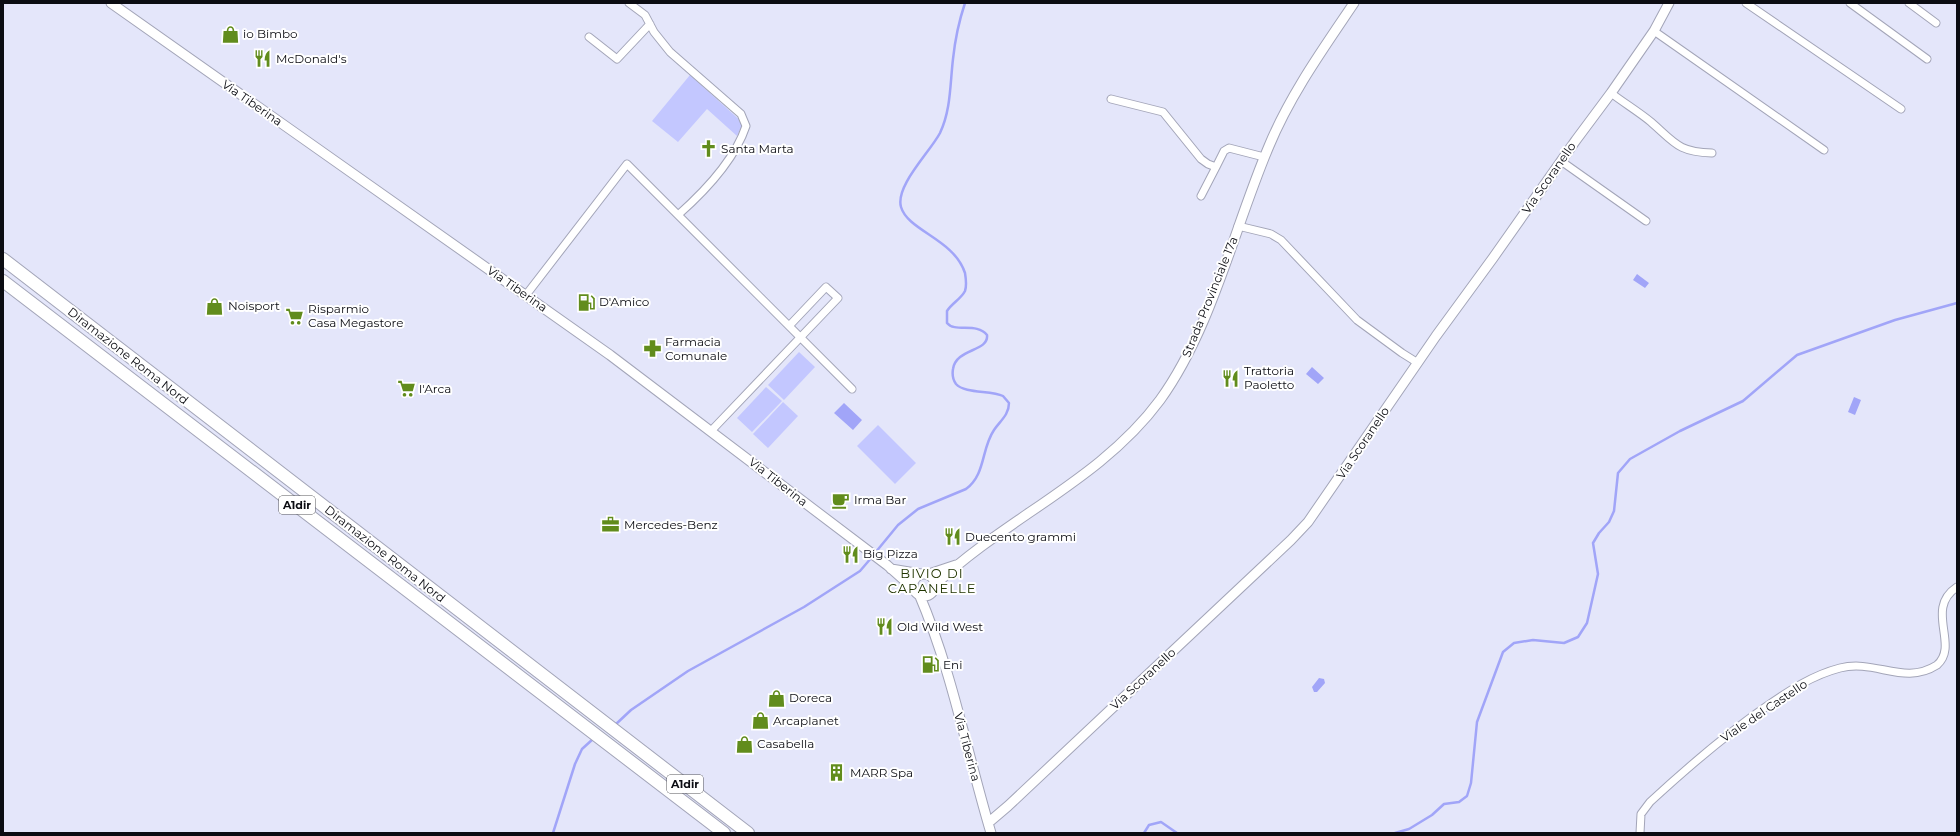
<svg xmlns="http://www.w3.org/2000/svg" width="1960" height="836" viewBox="0 0 1960 836" font-family="Montserrat,sans-serif">
  <style>
    .green { fill: #c3c7ff }
    .water { fill: #a1a5f8 }
    .lines { fill: none; stroke-linecap: round; stroke-linejoin: round }
    .stream { stroke: #a1a5f8; stroke-width: 2.5 }
    .street-casing { stroke: #a3a5b8; stroke-width: 9 }
    .secondary-casing { stroke: #a3a5b8; stroke-width: 11 }
    .highway-casing { stroke: #a3a5b8; stroke-width: 14 }
    .street { stroke: #fff; stroke-width: 7 }
    .secondary { stroke: #fff; stroke-width: 9 }
    .highway { stroke: #fff; stroke-width: 12 }
    .labels { text-anchor: middle; stroke-width: 4; stroke-linejoin: round; paint-order: stroke }
    .shield { fill: #fff; stroke: #545559; stroke-width: 1 }
    .shield-label { font-size: 11px; font-weight: bold; fill: #0b0c12 }
    .poi-label { font-size: 12px; fill: #0b0c12; stroke: #fff; text-anchor: start }
    .street-label { font-size: 12px; fill: #0b0c12; stroke: #fff }
    .neighbourhood-label { font-size: 13px; letter-spacing: 1px; fill: #213500; stroke: #fff }
  </style>
  <rect width="100%" height="100%" fill="#e4e6fa"/>
  <!-- green -->
  <path class="green" d="M690 75 743 123 737 136 707 109 678 142 652 121Z
    M799 352 815 367 784 400 768 385Z
    M766 387 782 401 752 432 737 418Z
    M783 402 798 416 768 448 753 434Z
    M878 425 916 463 895 484 857 446Z"/>
  <!-- water -->
  <path class="water" d="M1637 274 1649 283 1645 288 1633 280Z
    M1312 367 1324 378 1318 384 1306 374Z
    M1854 397 1861 400 1855 415 1848 412Z
    M844 403 862 420 853 430 834 413Z
    M1319 678 1324 679 1325 683 1317 692H1314L1312 687Z"/>
  <g class="lines">
    <!-- stream -->
    <path class="stream" d="M875 553 898 525 918 509 966 489C986 474 981 449 994 430 1000 421 1009 415 1009 403L1003 396C991 390 965 394 956 384 953 380 952 375 953 369 956 348 989 352 987 335 977 322 955 333 947 323V311C952 303 961 299 965 291 967 285 966 279 965 273 954 239 908 231 901 207 895 186 930 152 940 133 951 110 950 84 953 59 955 40 959 21 965 3
      M615 725 631 710 688 671 804 607 860 571 872 557
      M553 833 575 764 582 749 593 739
      M1144 833 1149 825 1161 822 1177 833
      M1395 833 1409 829 1432 815 1444 804 1459 802 1467 796 1471 783 1477 722 1503 652 1514 643 1533 640 1564 643 1578 637 1587 623 1598 574 1593 543 1599 533 1609 522 1614 511 1618 473 1630 459 1680 431 1743 401 1797 355 1895 320 1957 303"/>
    <defs>
      <path id="street" d="M629 3 645 15 654 32 670 52 741 114 746 126C735 159 704 192 678 215
        M1746 3 1901 109
        M1850 3 1927 59
        M1909 3 1936 23
        M1654 31 1824 150
        M589 37 617 59 650 24
        M1611 93C1624 103 1639 112 1651 122 1675 143 1678 152 1712 153
        M1111 99 1163 112 1201 159 1208 164 1216 167 1224 151 1229 148 1264 157
        M1561 161 1646 221
        M1201 196 1216 167
        M1238 226 1271 234 1281 240 1357 320 1402 353 1418 363
        M526 295 627 164 852 389
        M711 431 838 298 826 287 789 326
        M1640 833 1641 814 1650 802C1688 767 1725 735 1767 706 1790 690 1813 675 1840 668 1876 659 1904 686 1937 665 1960 645 1924 609 1957 587"/>
      <path id="secondary" d="M111 3 610 355 887 565 914 589
        M891 569 921 574
        M913 585a11 11 0 1 1 22 0a11 11 0 1 1-22 0Z
        M929 574 956 565
        M935 585C1005 518 1101 480 1160 400 1212 328 1234 228 1269 146 1290 95 1323 49 1354 3
        M919 594C952 671 967 753 991 833
        M988 823 1008 806 1291 540 1308 522 1436 336 1493 258 1576 140 1611 93 1654 31 1669 3"/>
      <path id="highway" d="M3 259 748 833
        M3 281 724 833"/>
    </defs>
    <!-- street casing -->
    <use href="#street" class="street-casing"/>
    <!-- secondary casing -->
    <use href="#secondary" class="secondary-casing"/>
    <!-- highway casing -->
    <use href="#highway" class="highway-casing"/>
    <!-- street -->
    <use href="#street" class="street"/>
    <!-- secondary -->
    <use href="#secondary" class="secondary"/>
    <!-- highway -->
    <use href="#highway" class="highway"/>
  </g>
  <!-- icons -->
  <defs>
    <symbol id="shop-bare" viewBox="-9 -9 18 18"><path d="M-5-2.5h2.3a2.7 3.5 0 0 1 5.4 0H5L5.5 6h-11ZM-1.5-2.5h3a1.5 2.3 0 0 0-3 0Z" fill="#618c1c" stroke="#fff" stroke-width="2.5" paint-order="stroke"/></symbol>
    <symbol id="restaurant-bare" viewBox="-9 -9 18 18"><path d="M-5-6h1v4h1v-4h1v4h1v-4h1v5L-1.5 .5V6h-2V.5L-5-1ZM5-6V6H3V1.5H1.5Q1.5-4 5-6Z" fill="#618c1c" stroke="#fff" stroke-width="2.5" paint-order="stroke"/></symbol>
    <symbol id="church-bare" viewBox="-9 -9 18 18"><path d="M-1.2-6h2.4v3.5h3.3v2.4h-3.3V6h-2.4V-.1h-3.3v-2.4h3.3Z" fill="#618c1c" stroke="#fff" stroke-width="2.5" paint-order="stroke"/></symbol>
    <symbol id="fuel-bare" viewBox="-9 -9 18 18"><path d="M-5.5-6h7V0h2V4h1.3V-2.5L3-4.5l.8-.8L6-3V5H2.5V1h-1V6h-7ZM-4.2-4.7v3.2H.2V-4.7Z" fill="#618c1c" stroke="#fff" stroke-width="2.5" paint-order="stroke"/></symbol>
    <symbol id="supermarket-bare" viewBox="-9 -9 18 18"><path d="M-6-5.5h2.5l.6 2H6L4.5 2H-2.5L-4.4-4H-6ZM-1.5 3.2a1.3 1.3 0 1 0 .1 0ZM3 3.2a1.3 1.3 0 1 0 .1 0Z" fill="#618c1c" stroke="#fff" stroke-width="2.5" paint-order="stroke"/></symbol>
    <symbol id="pharmacy-bare" viewBox="-9 -9 18 18"><path d="M-2-6h4v4h4v4h-4v4h-4v-4h-4v-4h4Z" fill="#618c1c" stroke="#fff" stroke-width="2.5" paint-order="stroke"/></symbol>
    <symbol id="cafe-bare" viewBox="-9 -9 18 18"><path d="M-5.5-4.5H6V0H3Q3 3.5 0 3.5H-2.5Q-5.5 3.5-5.5 0ZM3-3.2v2h1.7v-2ZM-6 4.5H4V6H-6Z" fill="#618c1c" stroke="#fff" stroke-width="2.5" paint-order="stroke"/></symbol>
    <symbol id="office-bare" viewBox="-9 -9 18 18"><path d="M-6-3h4V-5.5h4V-3h4V5H-6ZM-1-4.5V-3h2v-1.5ZM-6 0V1H6V0Z" fill="#618c1c" stroke="#fff" stroke-width="2.5" paint-order="stroke"/></symbol>
    <symbol id="building-bare" viewBox="-9 -9 18 18"><path d="M-4-6H4V6H1V3H-1V6H-4ZM-2.5-4.3h1.7v1.8h-1.7ZM.8-4.3h1.7v1.8H.8ZM-2.5-1h1.7V.8h-1.7ZM.8-1h1.7V.8H.8Z" fill="#618c1c" stroke="#fff" stroke-width="2.5" paint-order="stroke"/></symbol>
  </defs>
  <g fill-rule="evenodd">
    <use href="#shop-bare" x="218" y="22" width="25" height="25"/>
    <use href="#restaurant-bare" x="250" y="46" width="25" height="25"/>
    <use href="#church-bare" x="696" y="136" width="25" height="25"/>
    <use href="#fuel-bare" x="574" y="290" width="25" height="25"/>
    <use href="#shop-bare" x="202" y="294" width="25" height="25"/>
    <use href="#supermarket-bare" x="282" y="304" width="25" height="25"/>
    <use href="#pharmacy-bare" x="640" y="336" width="25" height="25"/>
    <use href="#restaurant-bare" x="1218" y="366" width="25" height="25"/>
    <use href="#supermarket-bare" x="394" y="376" width="25" height="25"/>
    <use href="#cafe-bare" x="828" y="488" width="25" height="25"/>
    <use href="#office-bare" x="598" y="512" width="25" height="25"/>
    <use href="#restaurant-bare" x="940" y="524" width="25" height="25"/>
    <use href="#restaurant-bare" x="838" y="542" width="25" height="25"/>
    <use href="#restaurant-bare" x="872" y="614" width="25" height="25"/>
    <use href="#fuel-bare" x="918" y="652" width="25" height="25"/>
    <use href="#shop-bare" x="764" y="686" width="25" height="25"/>
    <use href="#shop-bare" x="748" y="708" width="25" height="25"/>
    <use href="#shop-bare" x="732" y="732" width="25" height="25"/>
    <use href="#building-bare" x="824" y="760" width="25" height="25"/>
  </g>
  <g class="labels">
    <!-- shield labels -->
    <g class="shield">
      <rect x="279" y="496" width="36" height="18" rx="3"/>
      <rect x="667" y="775" width="36" height="18" rx="3"/>
    </g>
    <g class="shield-label">
      <text x="297" y="509">A1dir</text>
      <text x="685" y="788">A1dir</text>
    </g>
    <!-- poi labels -->
    <g class="poi-label">
      <text x="243" y="38">io Bimbo</text>
      <text x="276" y="63">McDonald's</text>
      <text x="721" y="153">Santa Marta</text>
      <text x="599" y="306">D'Amico</text>
      <text x="228" y="310">Noisport</text>
      <text x="308" y="313">Risparmio<tspan x="308" dy="14">Casa Megastore</tspan></text>
      <text x="665" y="346">Farmacia<tspan x="665" dy="14">Comunale</tspan></text>
      <text x="1244" y="375">Trattoria<tspan x="1244" dy="14">Paoletto</tspan></text>
      <text x="419" y="393">l'Arca</text>
      <text x="854" y="504">Irma Bar</text>
      <text x="624" y="529">Mercedes-Benz</text>
      <text x="965" y="541">Duecento grammi</text>
      <text x="863" y="558">Big Pizza</text>
      <text x="897" y="631">Old Wild West</text>
      <text x="943" y="669">Eni</text>
      <text x="789" y="702">Doreca</text>
      <text x="773" y="725">Arcaplanet</text>
      <text x="757" y="748">Casabella</text>
      <text x="850" y="777">MARR Spa</text>
    </g>
    <!-- street labels -->
    <g class="street-label">
      <text transform="translate(252 103) rotate(35)" y="4">Via Tiberina</text>
      <text transform="translate(1549 178) rotate(-55)" y="4">Via Scoranello</text>
      <text transform="translate(517 289) rotate(35)" y="4">Via Tiberina</text>
      <text transform="translate(1210 297) rotate(-68)" y="4">Strada Provinciale 17a</text>
      <text transform="translate(128 356) rotate(38)" y="4">Diramazione Roma Nord</text>
      <text transform="translate(1363 443) rotate(-56)" y="4">Via Scoranello</text>
      <text transform="translate(778 482) rotate(38)" y="4">Via Tiberina</text>
      <text transform="translate(385 554) rotate(38)" y="4">Diramazione Roma Nord</text>
      <text transform="translate(1143 679) rotate(-43)" y="4">Via Scoranello</text>
      <text transform="translate(1764 711) rotate(-34)" y="4">Viale del Castello</text>
      <text transform="translate(967 747) rotate(75)" y="4">Via Tiberina</text>
    </g>
    <!-- neighbourhood labels -->
    <g class="neighbourhood-label">
      <text x="932" y="578">BIVIO DI<tspan x="932" dy="15">CAPANELLE</tspan></text>
    </g>
  </g>
  <!-- border -->
  <rect width="1960" height="836" fill="none" stroke="#0b0c12" stroke-width="8"/>
</svg>
